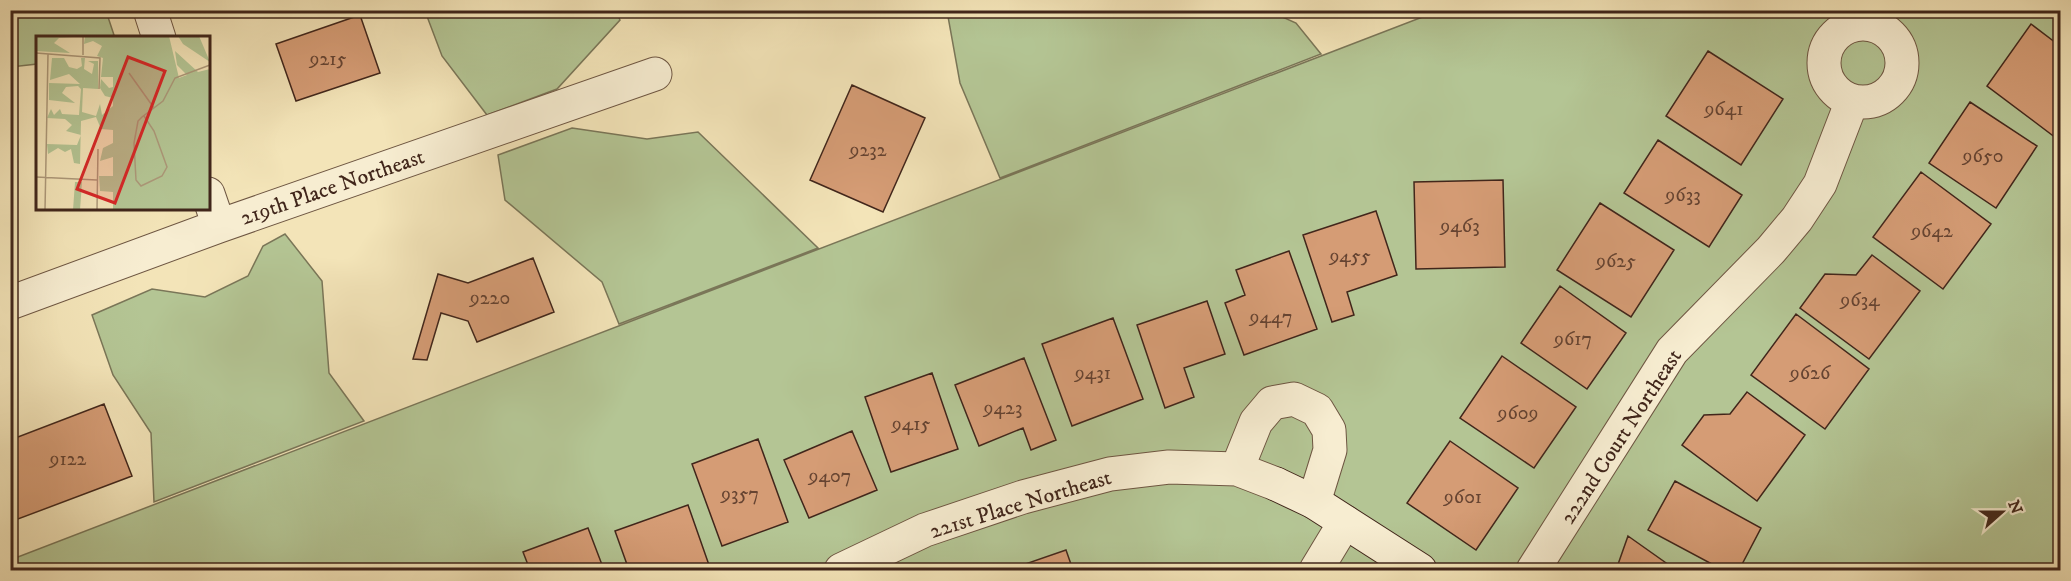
<svg xmlns="http://www.w3.org/2000/svg" width="2071" height="581" viewBox="0 0 2071 581" font-family="'IM FELL DW Pica',serif">
  <style>
    .green { fill: #b4c594; stroke: #7a7658; stroke-width: 1.5 }
    .building { fill: #d59c75; stroke: #41261b; stroke-width: 1.5 }
    .lines { fill: none; stroke-linecap: round; stroke-linejoin: round }
    .street-casing { stroke: #6e5642; stroke-width: 35 }
    .secondary-casing { stroke: #41261b; stroke-width: 35 }
    .street { stroke: #f7edd1; stroke-width: 33 }
    .secondary { stroke: #f7edd1; stroke-width: 33 }
    .labels { text-anchor: middle; stroke-width: 5; stroke-linejoin: round; paint-order: stroke }
    .number-label { font-size: 20px; fill: #664432 }
    .street-label { font-size: 22px; fill: #41261b; stroke: #f7edd1 }
    .inset-road { fill: none; stroke: #ac9879; stroke-width: 1.5 }
    .view { fill: #d62828; fill-opacity: 0.15; stroke: #d62828; stroke-width: 3 }
    .inset-edge { fill: none; stroke: #41261b; stroke-width: 3 }
  </style>
  <rect width="100%" height="100%" fill="#f3e4b8"/>
  <filter id="stains"><feTurbulence type="fractalNoise" baseFrequency=".00333" numOctaves="4"/><feColorMatrix values="0 0 0 0 .2 0 0 0 0 .09 0 0 0 0 .02 0 0 0 .5 -.17"/></filter>
  <radialGradient id="worn" r=".72"><stop offset=".6" stop-color="#630" stop-opacity="0"/><stop offset="1" stop-color="#630" stop-opacity=".3"/></radialGradient>
  <!-- green -->
  <path class="green" d="M10 11H106L114 35 107 38H38L37 64 11 67Z
    M425 11H616L620 20 557 89 487 115 442 56Z
    M947 11H1269L1296 23 1321 54 1000 178 960 83Z
    M1438 11H2060V570H11L10 560Z
    M572 128 647 139 698 132 818 248 619 324 602 282 505 200 498 155Z
    M285 234 322 281 329 373 364 421 154 502 151 433 113 375 92 315 152 289 205 297 248 276 263 246Z"/>
  <!-- building -->
  <path class="building" d="M360 15 380 73 296 101 276 44Z
    M2031 24 2060 46V141L1987 86Z
    M1708 51 1783 99 1741 165 1666 116Z
    M852 85 925 118 883 212 810 180Z
    M1970 102 2037 146 1996 208 1929 163Z
    M1658 140 1742 195 1709 247 1624 193Z
    M1921 172 1991 224 1943 289 1873 237Z
    M1503 180 1505 267 1416 269 1414 182Z
    M1600 203 1674 250 1631 317 1557 270Z
    M1376 211 1397 275 1347 292 1354 315 1332 322 1303 235Z
    M1289 251 1317 329 1244 355 1225 303 1245 295 1236 270Z
    M1872 255 1920 291 1869 359 1800 308 1825 274 1856 275Z
    M533 258 554 312 477 342 468 321 441 313 427 360 413 359 438 274 468 283Z
    M1560 286 1626 333 1587 389 1521 343Z
    M1207 301 1225 354 1184 368 1194 397 1165 408 1137 325Z
    M1796 314 1869 369 1825 429 1751 375Z
    M1113 318 1143 399 1072 426 1042 344Z
    M1502 356 1576 407 1534 468 1460 418Z
    M1024 358 1056 440 1031 450 1023 428 979 446 955 385Z
    M932 373 958 449 891 472 865 397Z
    M1747 392 1805 435 1757 501 1682 445 1704 415 1730 414Z
    M104 404 132 476 10 522V440Z
    M852 431 877 490 809 518 784 460Z
    M758 439 788 522 722 546 692 464Z
    M1450 441 1518 488 1476 550 1407 503Z
    M1675 481 1761 528 1739 570H1723L1648 530Z
    M688 505 709 565 692 570H629L615 531Z
    M588 528 604 570H530L523 552Z
    M1628 536 1676 570H1616Z
    M1066 550 1073 570H1008Z"/>
  <g class="lines">
    <defs>
      <path id="street" d="M150 10 159 38
        M1824 63a39 39 0 1 1 78 0a39 39 0 1 1-78 0Z
        M208 194 219 226
        M10 303 219 226 655 74
        M1237 469 1256 422 1272 403 1294 399 1317 410 1329 430 1330 450 1314 502
        M841 570 925 530 1023 497 1110 474 1169 467 1237 469 1276 484
        M1316 570 1345 522
        M1533 570 1672 351 1771 250 1797 219 1820 184 1852 101"/>
      <path id="secondary" d="M1276 484 1314 502 1420 570"/>
    </defs>
    <!-- street casing -->
    <use href="#street" class="street-casing"/>
    <!-- secondary casing -->
    <use href="#secondary" class="secondary-casing"/>
    <!-- street -->
    <use href="#street" class="street"/>
    <!-- secondary -->
    <use href="#secondary" class="secondary"/>
  </g>
  <g class="labels">
    <!-- number labels -->
    <g class="number-label">
      <text x="328" y="65">9215</text>
      <text x="1724" y="115">9641</text>
      <text x="868" y="156">9232</text>
      <text x="1983" y="162">9650</text>
      <text x="1683" y="201">9633</text>
      <text x="1460" y="232">9463</text>
      <text x="1932" y="237">9642</text>
      <text x="1350" y="262">9455</text>
      <text x="1616" y="267">9625</text>
      <text x="490" y="304">9220</text>
      <text x="1860" y="306">9634</text>
      <text x="1271" y="323">9447</text>
      <text x="1573" y="345">9617</text>
      <text x="1093" y="379">9431</text>
      <text x="1810" y="379">9626</text>
      <text x="1003" y="414">9423</text>
      <text x="1518" y="419">9609</text>
      <text x="911" y="430">9415</text>
      <text x="68" y="465">9122</text>
      <text x="830" y="482">9407</text>
      <text x="740" y="500">9357</text>
      <text x="1463" y="503">9601</text>
    </g>
    <!-- street labels -->
    <g class="street-label">
      <text transform="translate(332 186) rotate(-19)" y="8">219th Place Northeast</text>
      <text transform="translate(1620 436) rotate(-57)" y="8">222nd Court Northeast</text>
      <text transform="translate(1020 503) rotate(-17)" y="8">221st Place Northeast</text>
    </g>
  </g>
  <!-- overview -->
  <g transform="translate(36 36)">
    <rect width="174" height="174" fill="#f3e4b8"/>
    <path d="M0 0 37 2H23L18 7 34 17 0 15ZM49 0H133L143 42 151 39 141 29 139 15 162 36 174 33V174H77V156L64 155 63 140H77V121L64 125 67 112 77 107V94L65 93 60 81 45 85 44 128 38 127 35 113 29 116 22 112 12 118 11 108 41 109 45 99 30 95 36 89 29 83 11 82 15 73 18 79 24 73 26 78 43 79 45 53 42 50 30 51 26 57 39 67 13 64V47L44 48 33 38 14 44 16 22H28L33 31 41 33 46 30 45 22H49L48 33 56 38 58 28 52 25H62V53L47 52 46 76 60 80 64 68 66 79 77 70V62L69 60 64 52 65 43 73 52 77 51V41H65L67 22 61 20 66 10 57 5 48 8ZM142 0H163L174 26 147 8ZM39 146H46L44 174H37Z" fill="#b4c594"/>
    <path class="inset-road" d="M0 17 64 22 63 53M47 19V0M93 37 118 72M108 80 118 95 131 131 126 140 105 150 100 144 98 107 102 85 106 81 127 65 139 42 174 29M0 141 61 144M9 174 12 18M61 174 62 113"/>
    <path class="view" d="M92 21 129 35 79 167 41 153Z"/>
    <rect width="174" height="174" class="inset-edge"/>
  </g>
  <!-- margin -->
  <rect width="2071" height="581" fill="none" stroke="#f3e4b8" stroke-width="36"/>
  <rect x="12" y="12" width="2047" height="557" fill="none" stroke="#41261b" stroke-width="3"/>
  <rect x="18" y="18" width="2035" height="545" fill="none" stroke="#41261b" stroke-width="1.5"/>
  <!-- north arrow -->
  <g transform="translate(2002 512) rotate(69)" stroke="#f7edd1" stroke-width="4.5" paint-order="stroke">
  <path d="M0-4.5L10 22L0 15L-10 22Z" fill="#41261b"/>
  <text y="-9" font-size="16" font-weight="bold" text-anchor="middle" fill="#41261b">N</text>
  </g>
  <rect width="100%" height="100%" filter="url(#stains)"/>
  <rect width="100%" height="100%" fill="url(#worn)"/>
</svg>
